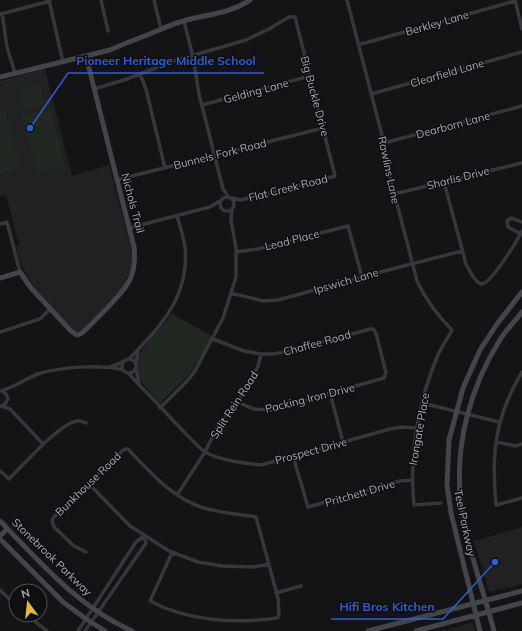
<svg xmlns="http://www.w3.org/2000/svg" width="522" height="631" viewBox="0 0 522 631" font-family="Mulish,sans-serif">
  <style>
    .built { fill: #212023 }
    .green { fill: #212822 }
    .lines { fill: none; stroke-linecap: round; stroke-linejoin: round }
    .street { stroke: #36363b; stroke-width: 3.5 }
    .secondary { stroke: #44454a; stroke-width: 5 }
    .labels { text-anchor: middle; stroke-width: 3; stroke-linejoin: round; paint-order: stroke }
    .street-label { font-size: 11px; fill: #a7aab5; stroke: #0f0f11 }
    .leader { fill: none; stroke: #325cd3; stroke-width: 1.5 }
    .callout-dot { fill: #325cd3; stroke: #0f0f11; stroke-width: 1.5 }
    .callout-label { font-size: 12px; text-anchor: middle; font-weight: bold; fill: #325cd3; stroke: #0f0f11; stroke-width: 3; stroke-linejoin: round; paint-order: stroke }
  </style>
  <rect width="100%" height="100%" fill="#141416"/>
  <!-- built -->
  <path class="built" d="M45 69 72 176 109 165 130 243 132 257 131 268 124 285 116 295 80 331H75L35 289 25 272 20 263 16 246 19 245 6 195 0 196V81Z
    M522 527V584L489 592 474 541Z
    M473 622 475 631H442Z"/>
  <!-- green -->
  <path class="green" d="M40 85 45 105 25 110 20 90Z
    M50 108 65 166 37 173 22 115Z
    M5 110 20 168 0 173V111Z
    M172 314 212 336 207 347 189 375 160 403C155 400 150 393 146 387 121 358 156 336 172 314Z"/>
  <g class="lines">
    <!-- street -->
    <path class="street" d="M49 0 63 62
      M101 0 108 31
      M154 0 161 29
      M347 0 384 143 388 169 417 281C426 300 437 315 452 330 447 339 441 348 437 357 418 404 409 455 414 505L441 503
      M515 0 522 29
      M2 13 7 47 15 73
      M1 14 50 1
      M184 21 193 57 199 94 223 189 228 196
      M358 45 515 1
      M140 74 146 89 165 168
      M94 89 127 79 177 60 246 40 269 29 289 17H295L335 176 241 200 232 198
      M371 94 522 52
      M202 105 310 76
      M384 143 522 106
      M116 180 323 128
      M444 182 466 264C469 270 475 282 481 284 490 286 518 239 522 231
      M394 194 522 163
      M220 204a7 7 0 1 1 14 0a7 7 0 1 1-14 0Z
      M0 224 7 222 20 272
      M129 228 210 207 220 201
      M521 234 508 227 507 221 511 218 522 222
      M236 252 258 249 348 226 362 277
      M231 293 263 301 278 300 388 270 462 251
      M0 332 40 319 50 309
      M213 339 244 351 261 354H273L291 351 370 329H373L376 333 386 373 384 378 270 410 254 409 237 402
      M122 366a7 7 0 1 1 14 0a7 7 0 1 1-14 0Z
      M129 359C161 326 190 296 185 246 183 236 180 226 177 216
      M136 364 138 350
      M110 367 123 362
      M136 369 139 383
      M522 372C495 417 491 454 496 505L522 498
      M129 374C148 394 167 414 186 434 193 440 199 449 207 453 223 461 243 463 261 465L390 429 402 427 417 428
      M1 391C15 387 25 379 38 374 59 367 101 364 123 370
      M330 393 343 442
      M422 403 499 422
      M1 406 10 409 43 444
      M1 406 5 404 8 399 6 394 2 391
      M160 408 188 380 195 371 223 318 236 277V248L231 220 232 209
      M496 442 516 446 522 444
      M293 456 308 507 400 481 412 480
      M0 471 9 479C22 466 60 423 77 421 80 420 83 422 86 423
      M89 484 130 526 169 551 198 562 222 566 254 567 269 564
      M177 495 205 452 219 424 237 402 248 386 258 366 261 354
      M86 552 74 546 54 527 52 521 53 518 122 451 126 449H128C150 472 173 499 204 508 221 513 238 514 256 517L278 598 279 616 277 618C236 624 187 621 150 601L171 555 175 554
      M0 590 16 605
      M276 593 301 586
      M27 615 47 631
      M78 631 136 542 144 536
      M85 631 146 543 144 536"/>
    <!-- secondary -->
    <path class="secondary" d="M0 77 110 50C121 45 131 41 142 37 155 32 167 26 180 22 204 14 228 15 250 0
      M0 278 20 272 31 288 71 331 77 335 82 333C91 325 99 316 108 307 127 287 137 277 134 247L86 56
      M0 521C41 563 77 606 132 631
      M0 536 7 529
      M0 539 63 602 86 619 105 631
      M368 631 522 591
      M416 631 522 603
      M480 631 451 513 447 485 449 440 463 388 480 350 497 324 522 292
      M494 631C483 589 467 547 461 504 454 446 470 387 501 338 507 329 515 321 522 312"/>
  </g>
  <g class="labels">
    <!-- street labels -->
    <g class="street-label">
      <text transform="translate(437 23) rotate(-16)" y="4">Berkley Lane</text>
      <text transform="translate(447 73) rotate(-16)" y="4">Clearfield Lane</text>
      <text transform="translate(256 91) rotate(-15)" y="4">Gelding Lane</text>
      <text transform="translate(315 96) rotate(75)" y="4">Big Buckle Drive</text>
      <text transform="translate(453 125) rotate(-15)" y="4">Dearborn Lane</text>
      <text transform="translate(220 154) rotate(-14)" y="4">Bunnels Fork Road</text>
      <text transform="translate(389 170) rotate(78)" y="4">Rawlins Lane</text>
      <text transform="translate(458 178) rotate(-14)" y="4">Sharlis Drive</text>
      <text transform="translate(288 188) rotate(-14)" y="4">Flat Creek Road</text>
      <text transform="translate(133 203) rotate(75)" y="4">Nichols Trail</text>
      <text transform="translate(292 240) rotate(-14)" y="4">Lead Place</text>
      <text transform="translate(346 281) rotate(-16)" y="4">Ipswich Lane</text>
      <text transform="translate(317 343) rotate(-15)" y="4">Chaffee Road</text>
      <text transform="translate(310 398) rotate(-14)" y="4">Packing Iron Drive</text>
      <text transform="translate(234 405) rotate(-57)" y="4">Split Rein Road</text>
      <text transform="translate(419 429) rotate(-80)" y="4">Irongate Place</text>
      <text transform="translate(311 451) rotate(-15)" y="4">Prospect Drive</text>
      <text transform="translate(88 484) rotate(-44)" y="4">Bunkhouse Road</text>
      <text transform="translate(360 493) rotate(-16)" y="4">Pritchett Drive</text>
      <text transform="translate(465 523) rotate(78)" y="4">Teel Parkway</text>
      <text transform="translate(52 557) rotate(44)" y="4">Stonebrook Parkway</text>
    </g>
  </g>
  <!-- callouts -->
  <path class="leader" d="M30 128L68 73H264M495 562L443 619H331"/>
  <g class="callout-dot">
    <circle cx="30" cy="128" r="4"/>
    <circle cx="495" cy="562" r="4"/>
  </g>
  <g class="callout-label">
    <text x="166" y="65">Pioneer Heritage Middle School</text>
    <text x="387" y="611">Hifi Bros Kitchen</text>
  </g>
  <!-- north arrow -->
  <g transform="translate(28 603) rotate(345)"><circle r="19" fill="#0f0f11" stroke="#4c4d53"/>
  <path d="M0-3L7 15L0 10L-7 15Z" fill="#e4b83e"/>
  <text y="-6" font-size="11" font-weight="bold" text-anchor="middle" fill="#a7aab5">N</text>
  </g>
</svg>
